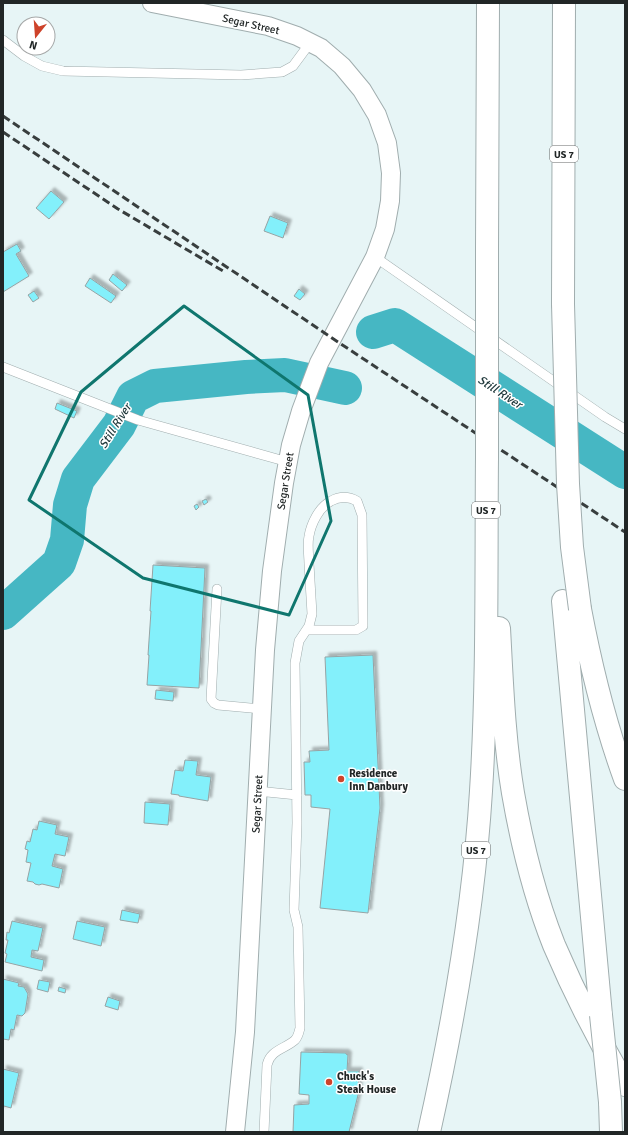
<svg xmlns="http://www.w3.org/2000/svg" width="628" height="1135" viewBox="0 0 628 1135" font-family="Signika,sans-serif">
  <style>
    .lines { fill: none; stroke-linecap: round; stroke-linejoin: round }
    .stream { stroke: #46b7c3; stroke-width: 5.5 }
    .river { stroke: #46b7c3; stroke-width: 34 }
    .building { fill: #83f0fb; stroke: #96a3a4; filter: url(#shadow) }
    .service-casing { stroke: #a0adae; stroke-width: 10 }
    .minor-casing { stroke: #a0adae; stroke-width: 20 }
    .motorway-casing { stroke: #a0adae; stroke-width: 24 }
    .service { stroke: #fff; stroke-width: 9 }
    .minor { stroke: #fff; stroke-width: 18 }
    .motorway { stroke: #fff; stroke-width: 22 }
    .rail { stroke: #383e3e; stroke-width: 3; stroke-dasharray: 8 4; stroke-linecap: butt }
    .motorway-bridge-casing { stroke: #a0adae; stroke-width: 24; stroke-linecap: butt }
    .motorway-bridge { stroke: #fff; stroke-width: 22 }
    .marked { fill: none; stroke: #0f766e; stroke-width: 3; stroke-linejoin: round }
    .poi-dot { fill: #ce432a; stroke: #fff; stroke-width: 1.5 }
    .labels { text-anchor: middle; stroke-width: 3; stroke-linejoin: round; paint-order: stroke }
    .shield { fill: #fff; stroke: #646767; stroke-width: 1 }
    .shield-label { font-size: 10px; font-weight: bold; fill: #212626 }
    .street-label { font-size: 11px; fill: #212626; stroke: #fff }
    .poi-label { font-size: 11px; font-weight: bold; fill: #212626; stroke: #fff; text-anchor: start }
    .water-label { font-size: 12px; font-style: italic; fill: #1d3639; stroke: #fff }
  </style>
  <defs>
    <filter id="shadow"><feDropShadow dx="3.5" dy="-3.5" stdDeviation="1" flood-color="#0004"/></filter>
  </defs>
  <rect width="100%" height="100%" fill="#e7f5f6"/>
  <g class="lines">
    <!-- stream -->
    <path class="stream" d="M623 471 625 469"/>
    <!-- river -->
    <path class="river" d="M373 332 395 325 625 472
      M3 613 59 563 67 540 70 505 78 479 119 425 133 397 155 386 246 377 285 375 345 388"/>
  </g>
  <!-- building -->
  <path class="building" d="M51 191 64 202 49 219 36 208Z
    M270 216 288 223 283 238 264 231Z
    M17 244 21 251 16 254 29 276 3 292V252Z
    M113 274 127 285 122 291 109 280Z
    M90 278 116 296 111 303 85 286Z
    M299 289 305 294 300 300 294 296Z
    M34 291 39 298 33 302 28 295Z
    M57 403 77 411 74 418 55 409Z
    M206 499 208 502 204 505 202 501Z
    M197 504 199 507 196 510 194 506Z
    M153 565 205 568 199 688 147 685 149 655H148L151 611H150Z
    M373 655 380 808 368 913 320 908 330 809 311 807V795H305L304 762H310L309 751 329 750 325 657Z
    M156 690 174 692 173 701 155 699Z
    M185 760 198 761 196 775 211 777 208 801 179 796V795L171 794 175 770 183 771Z
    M145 802 170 804 168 825 144 823Z
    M39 821 57 825 55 834 69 837 65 856 55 854 52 866 63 869 59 888 42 884 39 885 35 884 33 882 27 881 31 863 26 862 28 850 25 849 27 841 30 842 33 829 37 830Z
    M122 910 140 914 138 923 120 920Z
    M12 921 43 928 38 951 32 950 31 957 44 960 42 971 5 962 7 954 5 953 8 940H6L7 932 9 933Z
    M77 921 105 927 101 946 73 939Z
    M3 979 19 983 18 986 24 987 28 994 25 1013 22 1016 17 1015 14 1030 11 1029 9 1040 3 1039Z
    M39 980 50 982 48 992 37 989Z
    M59 987 66 989 65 993 58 991Z
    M108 997 120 1001 118 1010 105 1006Z
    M301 1052 346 1053V1054L348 1055 347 1071H359L358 1095 349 1132H293L294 1105 309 1104V1095L299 1094Z
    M3 1069 19 1073 11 1108 4 1106 3 1111Z"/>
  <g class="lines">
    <defs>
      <path id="service" d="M3 40 24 56 42 66 63 71 241 75 282 72 293 66 310 43
        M375 257 605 417 625 429
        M3 367 138 420 288 462
        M217 589 211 699 214 703 218 705 261 709
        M257 791 297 795
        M264 1132 267 1065C270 1050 285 1049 295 1040 298 1037 299 1032 300 1028L298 927 294 910 297 823 295 663 299 641 309 626 312 614C311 597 310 581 309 564 309 555 307 545 309 536 311 524 319 507 331 501 340 496 348 496 357 501L362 515 363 626 356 630H307"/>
      <path id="minor" d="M152 3 268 26 297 36 321 48 342 66 362 90 377 115 387 143 391 173 390 201 385 229 375 257 319 363 301 411 291 445 284 483 272 571 265 650 245 1032 235 1132"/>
      <path id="motorway" d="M487 248 488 3
        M563 304 564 3
        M563 601 601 1015
        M580 609C591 667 605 724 625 779
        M499 628C502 683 504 739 513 793 522 845 535 897 554 945 574 992 599 1041 625 1085
        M610 1102 611 1132
        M429 1132C454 1020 474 906 481 791 488 680 486 568 487 457"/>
    </defs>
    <!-- service casing -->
    <use href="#service" class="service-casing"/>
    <!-- minor casing -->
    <use href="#minor" class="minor-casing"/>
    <!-- motorway casing -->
    <use href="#motorway" class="motorway-casing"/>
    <!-- service -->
    <use href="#service" class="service"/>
    <!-- minor -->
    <use href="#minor" class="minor"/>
    <!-- motorway -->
    <use href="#motorway" class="motorway"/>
    <!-- rail -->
    <path class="rail" d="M3 116 332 338 625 532
      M3 132 118 209 223 271"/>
    <defs>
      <path id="motorway-bridge" d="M563 304 568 484 572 547 580 609
        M487 457V248
        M601 1015 610 1102"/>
    </defs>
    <!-- motorway-bridge casing -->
    <use href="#motorway-bridge" class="motorway-bridge-casing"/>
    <!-- motorway-bridge -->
    <use href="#motorway-bridge" class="motorway-bridge"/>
  </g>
  <!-- marked area -->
  <path class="marked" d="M184 306 308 395 331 521 289 615 143 578 29 500 81 392Z"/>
  <!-- markers -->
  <g class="poi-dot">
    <circle cx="341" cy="779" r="4"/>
    <circle cx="329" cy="1082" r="4"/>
  </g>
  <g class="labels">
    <!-- shield labels -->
    <g class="shield">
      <rect x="550" y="146" width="28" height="16" rx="3"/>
      <rect x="472" y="502" width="28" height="16" rx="3"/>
      <rect x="462" y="842" width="28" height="16" rx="3"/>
    </g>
    <g class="shield-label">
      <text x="564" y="158">US 7</text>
      <text x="486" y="514">US 7</text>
      <text x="476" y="854">US 7</text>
    </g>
    <!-- street labels -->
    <g class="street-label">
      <text transform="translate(251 24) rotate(13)" y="4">Segar Street</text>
      <text transform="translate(285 481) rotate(-81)" y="4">Segar Street</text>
      <text transform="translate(257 804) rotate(-87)" y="4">Segar Street</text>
    </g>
    <!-- poi labels -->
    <g class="poi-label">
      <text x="349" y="777">Residence<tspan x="349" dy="13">Inn Danbury</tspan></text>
      <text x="337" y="1080">Chuck's<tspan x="337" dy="13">Steak House</tspan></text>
    </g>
    <!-- water labels -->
    <g class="water-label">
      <text transform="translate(500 392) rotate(33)" y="4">Still River</text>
      <text transform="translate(115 426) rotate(-58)" y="4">Still River</text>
    </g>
  </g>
  <!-- border -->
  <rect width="628" height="1135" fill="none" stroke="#212626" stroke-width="8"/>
  <!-- north arrow -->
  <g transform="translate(36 36) rotate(197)"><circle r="19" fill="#ffffff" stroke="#a6a8a8"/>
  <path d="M0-3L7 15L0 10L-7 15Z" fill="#ce432a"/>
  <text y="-6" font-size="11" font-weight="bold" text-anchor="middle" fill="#212626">N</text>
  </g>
</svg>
